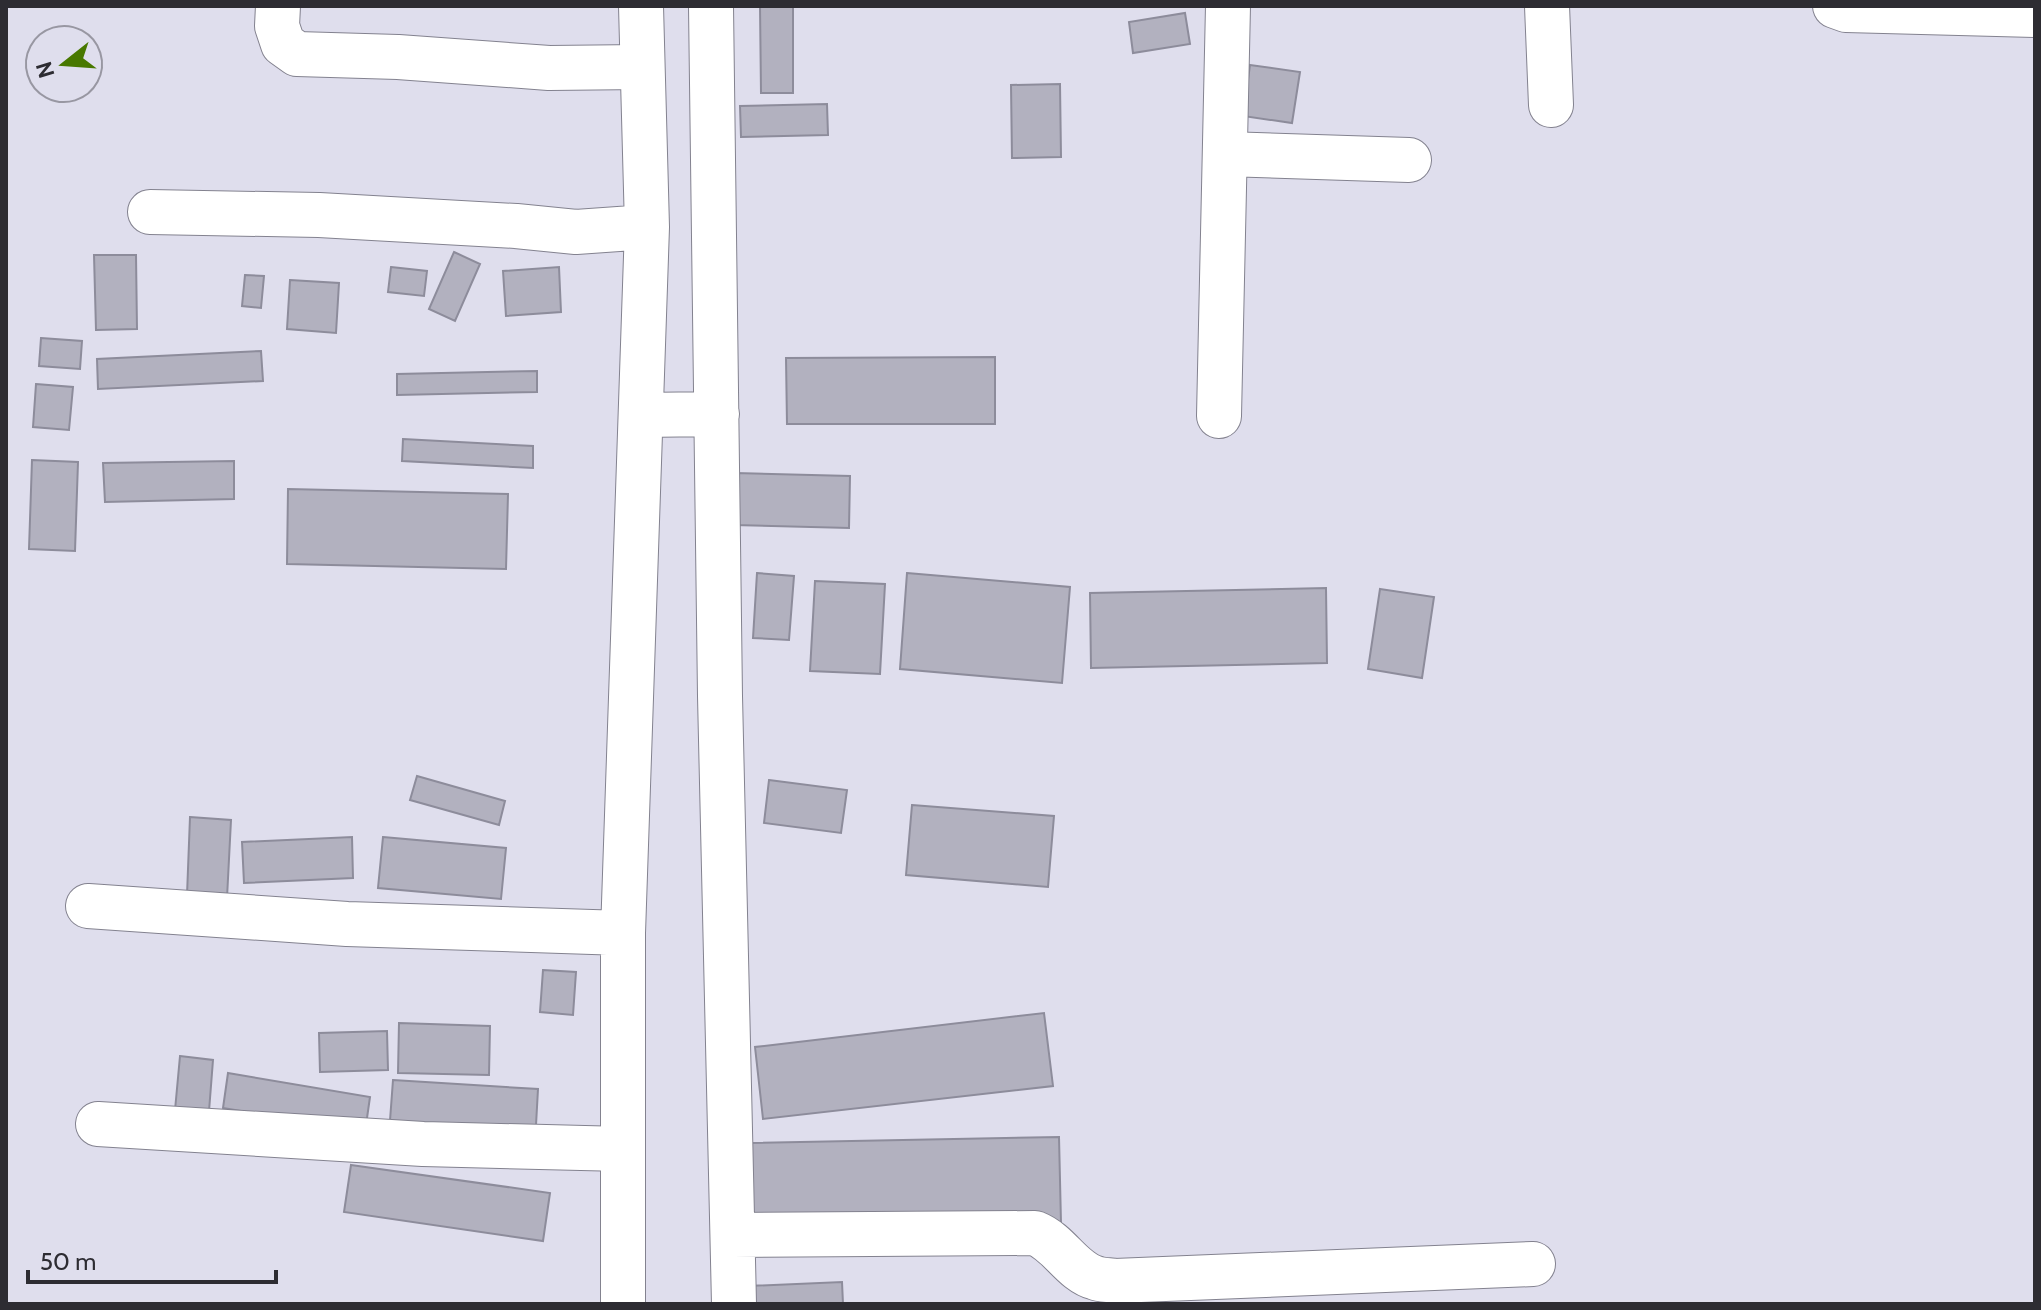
<svg xmlns="http://www.w3.org/2000/svg" width="2041" height="1310" viewBox="0 0 2041 1310" font-family="Cabin,sans-serif">
  <style>
    .building { fill: #b2b1bf; stroke: #8d8c9b; stroke-width: 2 }
    .lines { fill: none; stroke-linecap: round; stroke-linejoin: round }
    .minor-casing { stroke: #83828f; stroke-width: 46 }
    .minor { stroke: #fff; stroke-width: 44 }
  </style>
  <rect width="100%" height="100%" fill="#dfdeed"/>
  <!-- building -->
  <path class="building" d="M760 6H793V93H761Z
    M1185 13 1190 44 1133 53 1129 22Z
    M1250 65 1300 72 1292 123 1243 116Z
    M1060 84 1061 157 1012 158 1011 85Z
    M827 104 828 135 741 137 740 106Z
    M454 252 480 264 455 321 429 309Z
    M94 255H136L137 329 96 330Z
    M391 267 427 271 424 296 388 292Z
    M559 267 561 312 506 316 503 271Z
    M245 275 264 276 261 308 242 306Z
    M290 280 339 283 336 333 287 329Z
    M41 338 82 341 80 369 39 366Z
    M261 351 263 381 98 389 97 359Z
    M995 357V424H787L786 358Z
    M537 371V392L397 395V374Z
    M36 384 73 387 69 430 33 427Z
    M403 439 533 446V468L402 461Z
    M32 460 78 462 75 551 29 549Z
    M234 461V499L105 502 103 463Z
    M735 473 850 476 849 528 734 525Z
    M288 489 508 494 506 569 287 564Z
    M757 573 794 576 789 640 753 638Z
    M907 573 1070 587 1062 683 900 669Z
    M815 581 885 584 880 674 810 671Z
    M1326 588 1327 663 1091 668 1090 593Z
    M1380 589 1434 597 1422 678 1368 669Z
    M417 776 505 801 499 825 410 800Z
    M769 780 847 790 841 833 764 823Z
    M912 805 1054 816 1048 887 906 875Z
    M190 817 231 820 227 898 187 895Z
    M352 837 353 878 244 883 242 842Z
    M383 837 506 848 501 899 378 888Z
    M543 970 576 972 573 1015 540 1012Z
    M1044 1013 1053 1086 763 1119 755 1047Z
    M399 1023 490 1026 489 1075 398 1073Z
    M387 1031 388 1070 320 1072 319 1033Z
    M180 1056 213 1060 208 1124 174 1121Z
    M228 1073 370 1097 365 1132 223 1108Z
    M393 1080 538 1089 535 1143 389 1134Z
    M1059 1137 1061 1223 750 1228 748 1143Z
    M351 1165 550 1193 543 1241 344 1212Z
    M842 1282 843 1304H749L748 1286Z"/>
  <g class="lines">
    <defs>
      <path id="minor" d="M278 6 277 26 283 44 297 54 398 57 549 68 641 67
        M711 6 720 696 734 1304
        M1547 6 1551 105
        M1835 6 1846 10 2035 15
        M1225 154 1409 160
        M150 212 319 215 516 226 576 232 647 227
        M641 415 717 414
        M1219 416 1228 6
        M88 906 347 924 623 933
        M98 1124 423 1144 623 1149
        M733 1235 1035 1233C1060 1243 1072 1272 1096 1278 1101 1280 1109 1280 1115 1281L1533 1264
        M623 1304V933L647 227 641 6"/>
    </defs>
    <!-- minor casing -->
    <use href="#minor" class="minor-casing"/>
    <!-- minor -->
    <use href="#minor" class="minor"/>
  </g>
  <!-- border -->
  <rect width="2041" height="1310" fill="none" stroke="#2d2c32" stroke-width="16"/>
  <!-- north arrow -->
  <g transform="translate(64 64) rotate(253)"><circle r="38" fill="#dfdeed" stroke="#9897a2" stroke-width="2"/>
  <path d="M0-6L14 30L0 20L-14 30Z" fill="#487800"/>
  <text y="-12" font-size="22" font-weight="bold" text-anchor="middle" fill="#2d2c32">N</text>
  </g>
  <!-- scale -->
  <path d="M28 1270v12h248v-12" fill="none" stroke="#2d2c32" stroke-width="4"/>
  <text x="40" y="1270" font-size="24" fill="#2d2c32" stroke="#dfdeed" stroke-width="6" paint-order="stroke">50 m</text>
</svg>
